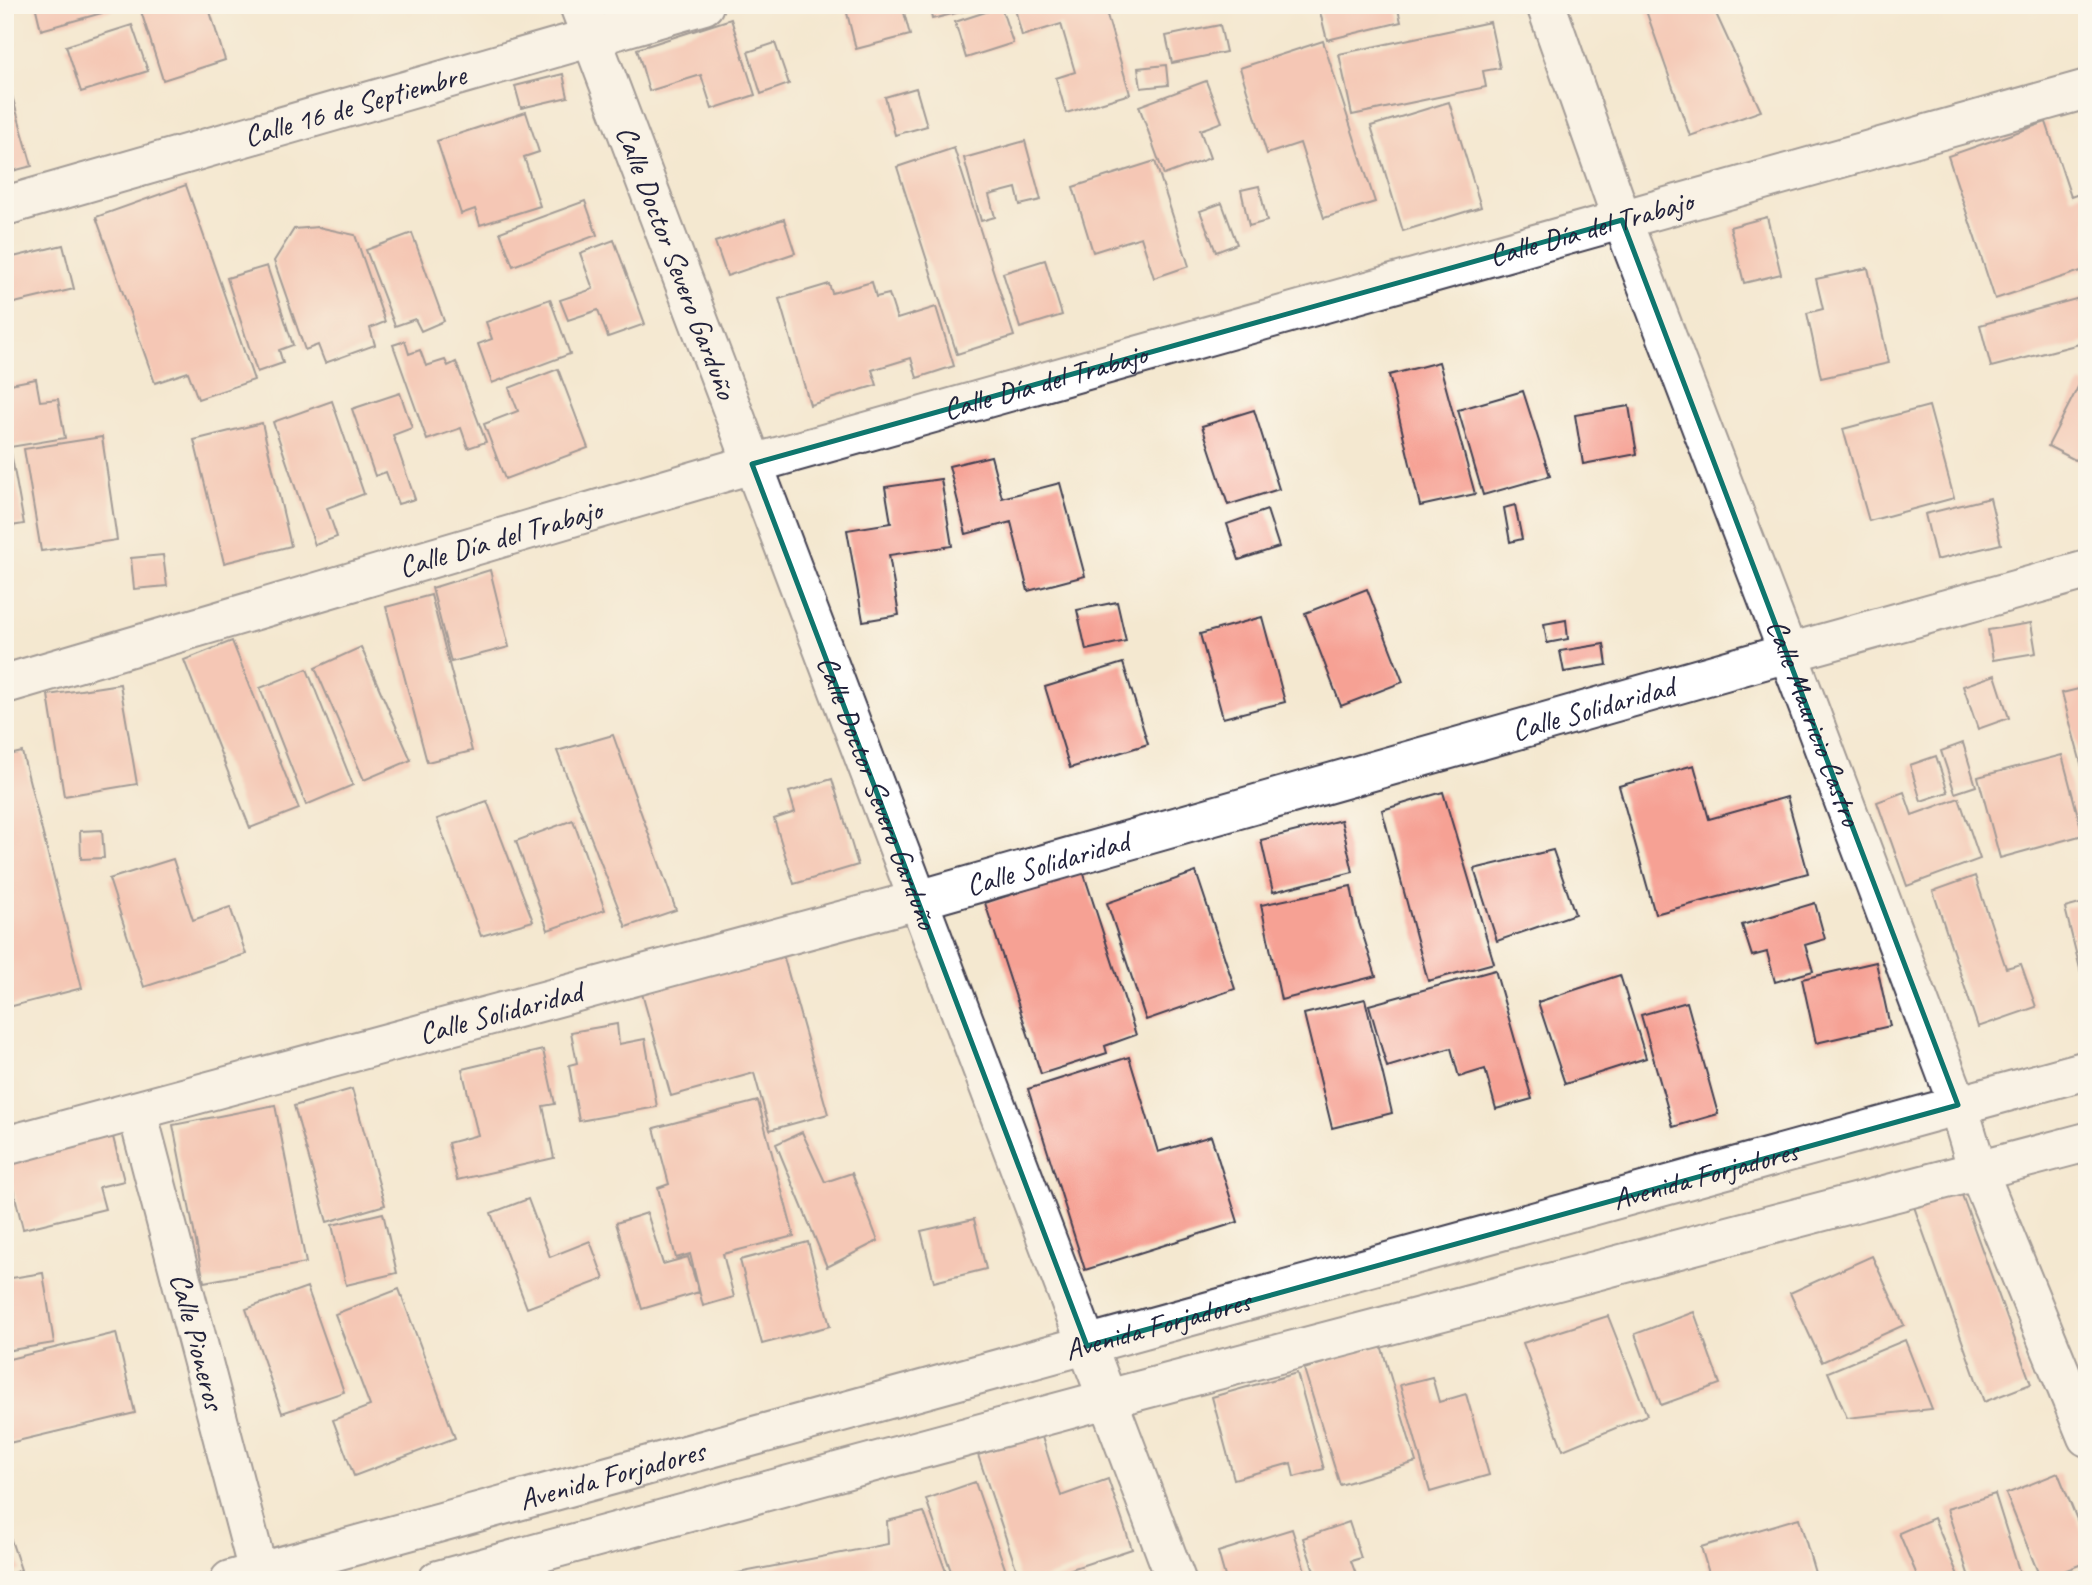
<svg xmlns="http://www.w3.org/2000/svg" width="2092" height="1585" viewBox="0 0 2092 1585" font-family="Caveat,sans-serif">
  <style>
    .building { fill: #f6a194 }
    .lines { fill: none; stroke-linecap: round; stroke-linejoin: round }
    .minor-casing { stroke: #424051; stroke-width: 42 }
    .major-casing { stroke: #424051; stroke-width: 42 }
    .minor { stroke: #fff; stroke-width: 38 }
    .major { stroke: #fff; stroke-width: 38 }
    .marked { fill: none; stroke: #0f766e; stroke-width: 5; stroke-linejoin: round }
    .labels { text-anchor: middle; stroke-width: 5; stroke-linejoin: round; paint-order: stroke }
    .street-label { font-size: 30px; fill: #22223b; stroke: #fbf7ec }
  </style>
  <rect width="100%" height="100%" fill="#fbf7ec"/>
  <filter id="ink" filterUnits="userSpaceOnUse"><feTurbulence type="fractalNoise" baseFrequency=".0143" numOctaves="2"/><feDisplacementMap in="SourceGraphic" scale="14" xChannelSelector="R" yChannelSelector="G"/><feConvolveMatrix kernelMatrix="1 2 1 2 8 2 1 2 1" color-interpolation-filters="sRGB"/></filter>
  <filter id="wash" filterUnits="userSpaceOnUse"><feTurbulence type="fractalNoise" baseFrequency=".00686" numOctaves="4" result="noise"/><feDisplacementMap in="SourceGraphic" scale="28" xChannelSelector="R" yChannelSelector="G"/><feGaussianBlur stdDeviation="1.57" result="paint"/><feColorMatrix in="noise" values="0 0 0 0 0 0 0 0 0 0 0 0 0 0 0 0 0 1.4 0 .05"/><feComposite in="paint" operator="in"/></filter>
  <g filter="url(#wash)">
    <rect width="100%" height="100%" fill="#f4e8d0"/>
    <g id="blocks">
      <!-- building -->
      <path class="building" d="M35 5H127V6L41 30Z
        M139 5H208L225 60 163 80Z
        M845 5H902L910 35 856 49Z
        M929 5H981V7L932 19Z
        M1014 5H1104L1130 94 1066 113 1056 78 1075 72 1061 24 1022 36Z
        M1332 5H1397L1401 22 1327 40 1319 8Z
        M1644 5H1712L1761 111 1690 136Z
        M1001 7 1013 43 966 58 955 22Z
        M731 19 755 95 712 109 701 75 649 91 637 49Z
        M1490 22 1500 68 1483 71 1486 87 1352 115 1339 54Z
        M132 25 148 71 81 92 66 46Z
        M1220 25 1226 52 1172 63 1166 36Z
        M1323 41 1375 202 1324 218 1300 143 1267 154 1240 68Z
        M775 43 789 84 761 94 748 52Z
        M1166 65 1168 85 1141 88 1138 68Z
        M5 71 32 166 5 173Z
        M563 74 568 97 521 108 515 86Z
        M1206 81 1222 122 1200 130 1210 158 1164 175 1139 106Z
        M916 88 927 126 895 135 885 97Z
        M1449 102 1481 207 1403 231 1371 126Z
        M526 112 539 152 524 157 540 206 480 225 475 209 461 214 437 141Z
        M2046 122 2071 197 2087 191V269L1995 299 1948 156Z
        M1025 141 1041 200 1020 205 1016 188 989 195 995 217 981 221 964 158Z
        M954 148 1014 336 957 354 897 167Z
        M1155 161 1189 266 1154 278 1141 237 1093 252 1073 187Z
        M186 185 254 380 198 399 188 372 155 383 96 217Z
        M1259 186 1267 221 1249 226 1241 190Z
        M585 201 597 235 513 266 500 232Z
        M1222 203 1237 244 1216 252 1200 211Z
        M1767 217 1781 274 1744 283 1730 227Z
        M784 219 795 253 727 276 715 242Z
        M318 227 355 235 385 322 370 328 375 345 325 363 318 345 305 350 274 261 294 229Z
        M412 233 444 321 421 331 415 319 395 326 366 250Z
        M614 240 645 324 608 337 598 310 568 320 560 300 593 289 580 253Z
        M63 245 74 289 10 304 5 283V259Z
        M1045 260 1062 315 1020 328 1003 273Z
        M267 266 293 345 279 350 283 363 257 372 227 278Z
        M1868 268 1889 363 1821 378 1807 313 1823 309 1816 279Z
        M872 282 876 297 889 294 897 319 936 307 954 366 917 378 911 358 872 370 877 385 810 405 779 299 829 284 832 293Z
        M2087 296V342L1991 367 1980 325Z
        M550 299 570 354 492 383 478 344 492 339 486 322Z
        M405 341 409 354 420 350 426 366 445 360 448 366 456 362 486 442 468 448 461 428 427 440 393 345Z
        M1439 362 1475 494 1420 506 1389 375Z
        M558 369 588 448 505 479 484 424 518 411 509 388Z
        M36 379 40 401 58 399 65 438 10 447 24 524 5 527V385Z
        M2080 383 2087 386V466L2048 446Z
        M1523 391 1550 476 1483 495 1458 410Z
        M400 393 412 428 393 435 415 499 398 504 386 472 375 476 352 409Z
        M332 401 364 494 327 508 337 537 315 545 273 422Z
        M1629 406 1637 454 1583 464 1575 415Z
        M1929 406 1954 498 1869 521 1843 429Z
        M1254 410 1279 489 1228 505 1202 426Z
        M262 423 291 546 224 563 194 440Z
        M102 437 117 540 41 551 24 449Z
        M991 456 1002 498 1060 483 1085 576 1028 591 1011 522 966 534 949 466Z
        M941 479 952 546 889 555 899 615 863 621 847 530 891 523 885 487Z
        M1990 498 2001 544 1936 560 1925 514Z
        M1515 505 1522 539 1510 542 1504 508Z
        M1267 510 1279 547 1239 560 1227 524Z
        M5 542 13 579 5 580Z
        M163 555 167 586 134 589 131 558Z
        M490 570 509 647 451 662 432 588Z
        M1367 589 1403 682 1341 706 1305 613Z
        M431 595 472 751 427 762 386 607Z
        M1117 602 1126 641 1086 650 1077 610Z
        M1262 617 1285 702 1223 718 1200 634Z
        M1566 620 1568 639 1547 643 1544 624Z
        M2031 623 2036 653 1993 660 1988 630Z
        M232 641 299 809 250 828 184 660Z
        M1604 644 1607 665 1564 672 1560 651Z
        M361 647 411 760 364 780 315 668Z
        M1123 663 1148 744 1070 768 1045 687Z
        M307 669 353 785 306 805 260 688Z
        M1995 675 2009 718 1978 729 1963 686Z
        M120 684 137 784 64 796 48 695Z
        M2087 687V782H2086L2062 693Z
        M613 735 676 910 626 927 557 751Z
        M1963 743 1976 786 1955 793 1941 751Z
        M22 752 82 988 5 1008V756Z
        M2062 755 2083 835 2000 858 1978 777Z
        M1936 756 1948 792 1921 801 1910 765Z
        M1694 765 1709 819 1787 797 1808 873 1655 914 1619 786Z
        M832 779 858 865 794 884 774 819 795 812 789 792Z
        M1443 792 1494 963 1428 981 1382 810Z
        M1904 792 1912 815 1959 798 1980 859 1907 886 1877 802Z
        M487 801 533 921 481 936 437 819Z
        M573 820 605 910 548 930 516 841Z
        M1341 820 1353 872 1273 892 1261 840Z
        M102 830 104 858 81 859 80 831Z
        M1553 850 1575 914 1497 941 1474 869Z
        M173 859 193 920 230 907 246 954 144 987 109 879Z
        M1083 871 1136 1035 1105 1046 1107 1053 1041 1074 985 903Z
        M1196 872 1235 989 1146 1020 1107 903Z
        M1975 876 2006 968 2021 964 2036 1007 1978 1027 1933 891Z
        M1351 886 1356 913 1376 976 1281 1000 1261 905Z
        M2087 902V993H2086L2065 908Z
        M1815 903 1825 939 1805 945 1813 971 1775 982 1767 952 1752 956 1742 925Z
        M782 951 828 1114 770 1130 754 1073 671 1096 641 990Z
        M1876 962 1890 1026 1816 1043 1802 979Z
        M1495 970 1532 1099 1496 1109 1485 1069 1459 1077 1451 1048 1387 1067 1369 1005Z
        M1620 975 1646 1058 1565 1084 1538 1002Z
        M1365 999 1392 1113 1332 1128 1304 1014Z
        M1687 1002 1718 1114 1673 1127 1641 1015Z
        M617 1024 619 1044 645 1039 657 1107 579 1121 569 1065 577 1063 571 1032Z
        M543 1050 555 1104 543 1106 554 1158 457 1180 448 1143 478 1135 462 1069Z
        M1129 1057 1158 1152 1211 1136 1238 1222 1085 1270 1028 1089Z
        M352 1089 385 1205 327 1222 294 1106Z
        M758 1101 794 1236 723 1254 734 1297 703 1306 690 1254 676 1258 658 1188 669 1184 654 1128Z
        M275 1105 306 1263 204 1282 173 1125Z
        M111 1129 124 1181 99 1187 105 1209 23 1229 5 1156Z
        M802 1132 825 1182 852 1173 878 1241 827 1267 776 1144Z
        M1958 1184 2031 1384 1984 1402 1912 1201Z
        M528 1199 550 1257 590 1241 604 1279 527 1308 491 1213Z
        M383 1213 397 1273 346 1285 332 1225Z
        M647 1213 663 1264 688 1257 699 1292 642 1309 616 1223Z
        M974 1219 986 1269 934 1282 921 1231Z
        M808 1242 830 1326 762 1344 740 1260Z
        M1872 1256 1904 1325 1822 1362 1790 1293Z
        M43 1273 54 1343 5 1351V1279Z
        M307 1287 344 1392 282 1413 246 1309Z
        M399 1289 455 1438 354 1476 333 1420 370 1406 335 1314Z
        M1694 1312 1720 1384 1661 1405 1635 1334Z
        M1608 1316 1647 1415 1563 1450 1523 1343Z
        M116 1333 135 1413 5 1444V1360Z
        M1905 1340 1932 1409 1847 1418 1828 1372Z
        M1381 1345 1416 1462 1340 1485 1304 1369Z
        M1297 1373 1324 1469 1294 1477 1291 1463 1234 1479 1212 1397Z
        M1432 1377 1439 1402 1466 1394 1489 1475 1430 1492 1400 1385Z
        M1041 1434 1061 1496 1108 1479 1132 1549 1038 1580H1020L978 1455Z
        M2058 1473 2087 1544V1562L2041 1580 2006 1494Z
        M975 1482 1009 1580H954L926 1499Z
        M1995 1494 2021 1577 2013 1580H1970L1947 1509Z
        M924 1512 949 1580H702L888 1544 887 1521Z
        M1799 1518 1817 1580H1711L1701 1547Z
        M1934 1518 1960 1580H1919L1899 1533Z
        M1349 1522 1361 1558 1351 1561 1358 1580H1317L1303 1538Z
        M6 1525 21 1570 5 1576V1526Z
        M1292 1529 1308 1580H1226L1218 1552Z
        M1083 1571 1086 1580H1056V1579Z"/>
    </g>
  </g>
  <g filter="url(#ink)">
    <use href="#blocks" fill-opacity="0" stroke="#424051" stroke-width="2"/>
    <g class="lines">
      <defs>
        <g id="minor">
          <path id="s1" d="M579 5 1176 1580"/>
          <path id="s2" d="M1546 5 1622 220 1788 653 1958 1105 1978 1171 2087 1437"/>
          <path id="s3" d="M5 206 704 5"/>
          <path id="s4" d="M5 684 752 464 2087 89"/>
          <path id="s5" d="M137 1111 258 1572"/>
          <path id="s6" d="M5 1146 918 900 1788 653 2087 570"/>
        </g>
        <g id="major">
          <path id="s7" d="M230 1580 2087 1070"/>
          <path d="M438 1580 1107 1399 2087 1142"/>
        </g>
      </defs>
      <!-- minor casing -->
      <use href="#minor" class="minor-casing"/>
      <!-- major casing -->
      <use href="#major" class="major-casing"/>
      <!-- minor -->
      <use href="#minor" class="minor"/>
      <!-- major -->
      <use href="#major" class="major"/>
    </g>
  </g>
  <!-- marked area -->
  <path d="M0 0H2092V1585H0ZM1622 220 1958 1105 1087 1346 752 464Z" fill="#f4e8d0" fill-opacity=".55" fill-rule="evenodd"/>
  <path class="marked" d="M1622 220 1958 1105 1087 1346 752 464Z"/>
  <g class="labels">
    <!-- street labels -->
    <g class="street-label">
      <text dy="10" stroke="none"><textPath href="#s3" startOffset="364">Calle 16 de Septiembre</textPath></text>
      <text dy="10" stroke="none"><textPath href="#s4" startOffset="1650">Calle Día del Trabajo</textPath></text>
      <text dy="10" stroke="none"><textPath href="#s1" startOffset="275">Calle Doctor Severo Garduño</textPath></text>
      <text dy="10" stroke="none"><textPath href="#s4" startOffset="1083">Calle Día del Trabajo</textPath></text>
      <text dy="10" stroke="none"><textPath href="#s4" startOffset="516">Calle Día del Trabajo</textPath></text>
      <text dy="10" stroke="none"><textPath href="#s6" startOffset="1647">Calle Solidaridad</textPath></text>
      <text dy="10" stroke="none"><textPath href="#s2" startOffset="766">Calle Mauricio Castro</textPath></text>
      <text dy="10" stroke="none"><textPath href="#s1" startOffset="842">Calle Doctor Severo Garduño</textPath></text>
      <text dy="10" stroke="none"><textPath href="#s6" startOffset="1080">Calle Solidaridad</textPath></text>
      <text dy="10" stroke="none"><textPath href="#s6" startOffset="513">Calle Solidaridad</textPath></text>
      <text dy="10" stroke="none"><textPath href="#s7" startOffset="1530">Avenida Forjadores</textPath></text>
      <text dy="10" stroke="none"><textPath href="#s7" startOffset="962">Avenida Forjadores</textPath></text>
      <text dy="10" stroke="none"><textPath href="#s5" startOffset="238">Calle Pioneros</textPath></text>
      <text dy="10" stroke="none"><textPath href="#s7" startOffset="396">Avenida Forjadores</textPath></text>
    </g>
  </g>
  <!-- margin -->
  <rect width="2092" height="1585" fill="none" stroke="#fbf7ec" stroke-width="28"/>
</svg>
